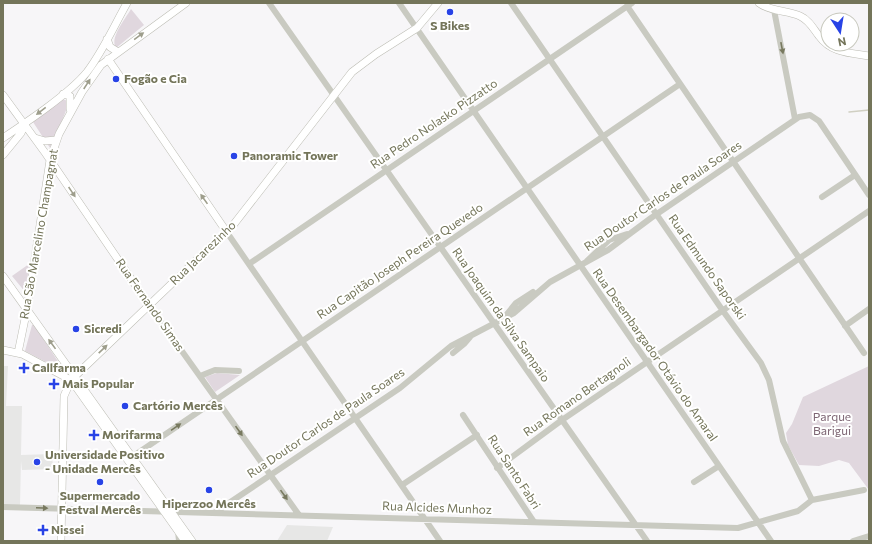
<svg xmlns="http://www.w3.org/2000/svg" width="872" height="544" viewBox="0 0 872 544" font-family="Commissioner,sans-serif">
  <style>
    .built { fill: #e7e7e6 }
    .green { fill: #e0d7de }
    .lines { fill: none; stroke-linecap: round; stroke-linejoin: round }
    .stream { stroke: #d0cfc2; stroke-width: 1.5 }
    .major-casing { stroke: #bcbcb3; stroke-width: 8 }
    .minor { stroke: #c9cac1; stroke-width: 6 }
    .major { stroke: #fff; stroke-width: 7 }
    .oneway { fill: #9e9e8c }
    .oneway2 { fill: #78795f }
    .poi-dot { fill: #2843e6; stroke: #fff; stroke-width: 1.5 }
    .labels { text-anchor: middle; stroke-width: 4; stroke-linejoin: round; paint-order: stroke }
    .poi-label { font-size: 12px; font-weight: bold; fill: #74755a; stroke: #fff; text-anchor: start }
    .street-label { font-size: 12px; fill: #74755a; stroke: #fff }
    .park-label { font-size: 12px; fill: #7e6674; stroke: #fff }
  </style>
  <rect width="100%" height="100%" fill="#f7f6f8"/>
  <!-- built -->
  <path class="built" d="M3 366H8L6 406H22L21 455 52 454 53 469 22 470 21 461 20 505 3 507Z
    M287 525 333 527 327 541H277Z"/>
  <!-- green -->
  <path class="green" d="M131 9 144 25 116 48C109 38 126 18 131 9Z
    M62 99 68 101C67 115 55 132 50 148L33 122Z
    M29 264 26 293 12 276Z
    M32 325H34L65 372 25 351Z
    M869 366V490L849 463 839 460 819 466 799 465 788 445 786 433 792 424 803 397Z
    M217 373 240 375 215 392 205 377Z"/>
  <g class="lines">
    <!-- stream -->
    <path class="stream" d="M849 112 869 110"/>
    <defs>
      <path id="major" d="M759 3C771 12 787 10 800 16 809 20 813 28 819 36 831 53 850 53 869 56
        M107 39 110 47 118 52
        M108 59 226 231
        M63 94 70 96V109
        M3 95 46 154 149 305
        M3 138C27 122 69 94 87 72 103 51 114 26 127 3
        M35 138 45 141 56 140
        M3 155 21 133 25 124
        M3 276 192 541
        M3 350 22 354 71 380 185 541
        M18 353 27 309 50 160 59 134 82 92 101 65 186 3
        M61 541 64 396 71 380 234 224 352 72 376 54 417 28 438 3"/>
    </defs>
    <!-- major casing -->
    <use href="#major" class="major-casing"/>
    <!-- minor -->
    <path class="minor" d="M269 3 647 541
      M399 3 771 541
      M511 3 723 311 761 363 769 380 783 441 812 500
      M627 6 864 353
      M774 10 795 119
      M822 197 855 175
      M226 231 440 541
      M587 261 609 240 627 234
      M249 264 632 3
      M149 305 299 515
      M503 319 516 303 533 292
      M845 326 869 309
      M453 353 464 344 470 337
      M200 376 215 370 239 371
      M463 415 534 522
      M132 457 680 84
      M497 468 562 420 869 211
      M694 482 719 466
      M402 485 477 435
      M3 507 738 528 798 511 812 500 864 490
      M214 513 400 388 451 346 514 313 550 282 608 250 651 218 799 117 810 115 819 121 869 195
      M178 531 179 541
      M853 541 869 536"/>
    <!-- major -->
    <use href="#major" class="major"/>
  </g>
  <!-- one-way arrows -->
  <defs><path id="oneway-solid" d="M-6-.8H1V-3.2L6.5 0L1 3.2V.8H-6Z"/></defs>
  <g class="oneway">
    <use href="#oneway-solid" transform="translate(139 36) rotate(-36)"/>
    <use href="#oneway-solid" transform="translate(87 84) rotate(-57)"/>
    <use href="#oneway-solid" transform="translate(41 111) rotate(142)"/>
    <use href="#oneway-solid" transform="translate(72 192) rotate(56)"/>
    <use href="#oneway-solid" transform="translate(204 199) rotate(-125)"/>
    <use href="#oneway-solid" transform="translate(52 344) rotate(-126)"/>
    <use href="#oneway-solid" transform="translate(103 349) rotate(-44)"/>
  </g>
  <g class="oneway2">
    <use href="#oneway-solid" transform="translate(782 48) rotate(79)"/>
    <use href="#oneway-solid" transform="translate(176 427) rotate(-34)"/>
    <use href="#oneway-solid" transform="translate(239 431) rotate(55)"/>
    <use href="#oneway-solid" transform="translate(284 495) rotate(55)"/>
    <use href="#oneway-solid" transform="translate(42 508) rotate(2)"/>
  </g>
  <!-- markers -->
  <g class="poi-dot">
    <circle cx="450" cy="12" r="4"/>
    <circle cx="116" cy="79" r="4"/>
    <circle cx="234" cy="156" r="4"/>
    <circle cx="76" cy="329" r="4"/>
    <path d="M22 362h4v4h4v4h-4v4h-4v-4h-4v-4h4z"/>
    <path d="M52 378h4v4h4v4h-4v4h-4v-4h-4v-4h4z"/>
    <circle cx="125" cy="406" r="4"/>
    <path d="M92 429h4v4h4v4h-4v4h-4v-4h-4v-4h4z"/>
    <circle cx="37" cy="462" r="4"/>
    <circle cx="100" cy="482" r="4"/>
    <circle cx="209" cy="490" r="4"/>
    <path d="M41 524h4v4h4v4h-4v4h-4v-4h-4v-4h4z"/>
  </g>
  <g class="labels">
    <!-- poi labels -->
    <g class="poi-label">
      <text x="450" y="30" text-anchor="middle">S Bikes</text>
      <text x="124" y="83">Fogão e Cia</text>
      <text x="242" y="160">Panoramic Tower</text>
      <text x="84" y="333">Sicredi</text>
      <text x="32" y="372">Callfarma</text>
      <text x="62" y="388">Mais Popular</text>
      <text x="133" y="410">Cartório Mercês</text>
      <text x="102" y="439">Morifarma</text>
      <text x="45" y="459">Universidade Positivo<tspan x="45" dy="14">- Unidade Mercês</tspan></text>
      <text x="100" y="500" text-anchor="middle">Supermercado<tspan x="100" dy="14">Festval Mercês</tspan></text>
      <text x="209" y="508" text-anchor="middle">Hiperzoo Mercês</text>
      <text x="51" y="534">Nissei</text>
    </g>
    <!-- street labels -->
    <g class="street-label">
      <text transform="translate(434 124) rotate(-34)" y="4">Rua Pedro Nolasko Pizzatto</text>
      <text transform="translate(663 196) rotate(-34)" y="4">Rua Doutor Carlos de Paula Soares</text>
      <text transform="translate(39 234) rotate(-80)" y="4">Rua São Marcelino Champagnat</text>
      <text transform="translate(203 253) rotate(-44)" y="4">Rua Jacarezinho</text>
      <text transform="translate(400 261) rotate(-34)" y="4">Rua Capitão Joseph Pereira Quevedo</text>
      <text transform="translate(707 267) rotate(55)" y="4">Rua Edmundo Saporski</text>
      <text transform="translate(150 305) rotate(55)" y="4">Rua Fernando Simas</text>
      <text transform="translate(501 315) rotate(55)" y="4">Rua Joaquim da Silva Sampaio</text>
      <text transform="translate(655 355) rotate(55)" y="4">Rua Desembargador Otávio do Amaral</text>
      <text transform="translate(577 397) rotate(-35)" y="4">Rua Romano Bertagnoli</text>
      <text transform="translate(326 423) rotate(-34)" y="4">Rua Doutor Carlos de Paula Soares</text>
      <text transform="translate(514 472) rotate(57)" y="4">Rua Santo Fabri</text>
      <text transform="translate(437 508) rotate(2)" y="4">Rua Alcides Munhoz</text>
    </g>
    <!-- park labels -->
    <g class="park-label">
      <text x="832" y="421">Parque<tspan x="832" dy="14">Barigui</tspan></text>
    </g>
  </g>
  <!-- border -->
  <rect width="872" height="544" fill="none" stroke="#74755a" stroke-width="8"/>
  <!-- north arrow -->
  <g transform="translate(840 32) rotate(168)"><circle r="19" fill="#ffffff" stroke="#c7c8bd"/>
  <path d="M0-3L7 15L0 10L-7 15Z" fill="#2843e6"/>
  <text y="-6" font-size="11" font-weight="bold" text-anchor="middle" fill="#74755a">N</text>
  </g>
</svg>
